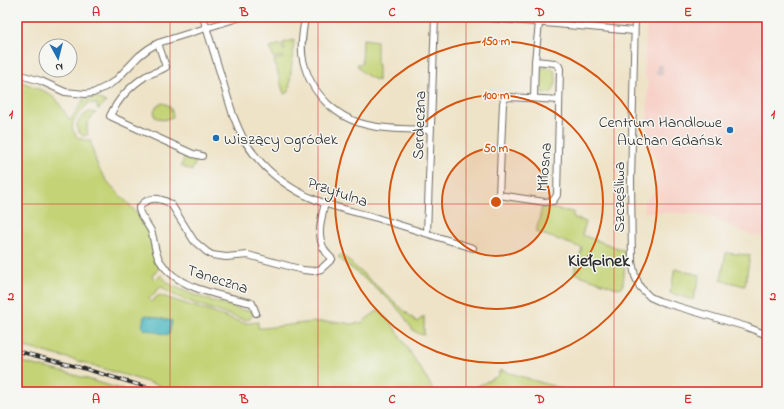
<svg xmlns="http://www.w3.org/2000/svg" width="784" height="409" viewBox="0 0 784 409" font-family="'Indie Flower',sans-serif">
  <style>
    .built { fill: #f7d1c7 }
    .industrial { fill: #d2bfc0 }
    .green { fill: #c3d375; stroke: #777f50 }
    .water { fill: #46b5bf; stroke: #387075 }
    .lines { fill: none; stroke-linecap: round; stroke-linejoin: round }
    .street-casing { stroke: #6f6b62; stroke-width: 8 }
    .street { stroke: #fff; stroke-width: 6 }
    .rail-casing { stroke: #2b2b2b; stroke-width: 3.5 }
    .rail { stroke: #f6f6f2; stroke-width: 2; stroke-dasharray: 6; stroke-linecap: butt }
    .grid { fill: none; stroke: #d62828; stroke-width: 1; stroke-opacity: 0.55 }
    .ring { fill: none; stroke: #d5540f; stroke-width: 2 }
    .poi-dot { fill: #1f6fb2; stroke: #f6f6f2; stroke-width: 1.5 }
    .labels { text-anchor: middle; stroke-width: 3; stroke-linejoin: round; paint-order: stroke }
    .poi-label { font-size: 16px; fill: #2b2b2b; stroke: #f6f6f2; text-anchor: end }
    .street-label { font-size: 16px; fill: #2b2b2b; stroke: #f6f6f2 }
    .quarter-label { font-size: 18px; font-weight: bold; fill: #2b2b2b; stroke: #f6f6f2 }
    .centre { fill: #d5540f; stroke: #f6f6f2; stroke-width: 2 }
    .ring-label { font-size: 12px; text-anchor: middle; font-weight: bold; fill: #d5540f; stroke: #f6f6f2; stroke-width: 3; stroke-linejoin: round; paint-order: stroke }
    .neatline { fill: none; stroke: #d62828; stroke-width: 1.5 }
    .grid-label { font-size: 13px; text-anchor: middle; font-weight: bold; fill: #d62828 }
  </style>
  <rect width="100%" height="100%" fill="#f6f6f2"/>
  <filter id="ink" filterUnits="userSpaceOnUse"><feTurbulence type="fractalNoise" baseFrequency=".025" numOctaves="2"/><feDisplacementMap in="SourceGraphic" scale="8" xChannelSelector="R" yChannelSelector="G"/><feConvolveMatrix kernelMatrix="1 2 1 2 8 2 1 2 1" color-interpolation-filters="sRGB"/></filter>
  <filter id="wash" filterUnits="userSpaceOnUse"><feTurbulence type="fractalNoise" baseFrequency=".012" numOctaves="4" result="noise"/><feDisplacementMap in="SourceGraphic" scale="16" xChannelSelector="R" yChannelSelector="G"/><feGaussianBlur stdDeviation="0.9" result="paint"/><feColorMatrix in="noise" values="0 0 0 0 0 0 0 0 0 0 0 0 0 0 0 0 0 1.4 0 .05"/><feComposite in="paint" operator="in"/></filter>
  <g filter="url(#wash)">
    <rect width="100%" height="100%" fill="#eee3c7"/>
    <!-- built -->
    <path class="built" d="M650 17H767V237L752 235 741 231 715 218 700 214 644 212V202L656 191 657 162 647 141 648 83 644 72 646 31 650 23Z"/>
    <!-- industrial -->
    <path class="industrial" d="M657 65H663V75L656 74Z"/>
    <!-- green -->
    <path class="green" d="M515 17H630C629 20 628 22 626 24L618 25V27Z
      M363 39 377 41V65H378V81C370 77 360 73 357 64H362Z
      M294 40 289 92 284 94 274 60 283 58V56L274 58 270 48 281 44 283 50H285L283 43Z
      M546 67 552 68C558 75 557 87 551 93 540 94 538 90 538 80 539 77 538 73 540 70 541 68 544 68 546 67Z
      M17 80 46 92 57 100 70 121C73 114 81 107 83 99L87 100 95 97 106 102 99 109 97 108V104L88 103C83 112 66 121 75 134 78 139 84 140 90 140 93 150 95 162 101 172 112 191 133 204 144 224 150 234 151 245 155 256 156 260 158 264 159 268L152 276 156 280 161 275 168 283 175 287 197 296 246 311 248 310 253 312C252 317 251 319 246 320 228 315 211 309 194 303 183 299 171 295 162 287L159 288 149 299 151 302 159 295 241 322C249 324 250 323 258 322V328H264L313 322H340L351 324 362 323 366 319 379 310 395 328 435 392H180L75 360 17 345Z
      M162 103C170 104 172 109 173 117L163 120 155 117C153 109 155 107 162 103Z
      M90 112 96 113C88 121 85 123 88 135L83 136C71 127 79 116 90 112Z
      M186 154 194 157 196 161 192 171 181 166Z
      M542 207 573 212V217L586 222 582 235 626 251 623 285 622 287 617 288 574 273 582 248 536 232Z
      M726 253 750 255 745 286 721 280Z
      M341 254 417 322 424 316V335C412 334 409 323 403 315 386 294 359 275 338 257Z
      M675 269 700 275 693 300 670 293Z
      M17 361 71 374 130 392H17Z
      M500 370 572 392H474V388L498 376Z"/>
    <!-- water -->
    <path class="water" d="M147 315 172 321 169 334 167 335 144 329 142 327 144 316Z"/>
  </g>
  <g filter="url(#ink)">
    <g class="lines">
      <defs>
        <path id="street" d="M203 17 233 115C236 123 240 132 244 140 261 167 286 188 316 200 335 208 357 212 377 218 409 228 441 238 473 248
          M305 17C303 31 300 46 303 60 311 95 338 120 372 126 391 130 412 129 431 130
          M479 17 634 31
          M635 17 631 181 632 262 635 276 640 287 650 297 659 301 747 327 767 335
          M158 43 166 67C160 71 152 73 146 76 130 86 118 99 110 116L193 154 202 156
          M535 61 555 63 559 66 560 69 557 195 553 201 545 202 499 195 503 103C504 99 506 97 510 97L559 100
          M17 74 41 81 65 92 85 94 93 93 107 86 116 80 139 56 148 49 158 43 241 17
          M534 98 535 61 539 23
          M427 233 435 17
          M256 313 252 303C221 295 178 290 160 261 154 252 155 241 151 231 148 224 138 214 139 208 147 196 159 197 171 204L194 241 207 252 212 255 226 257 248 255 303 270 313 271 321 269 332 259C314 243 320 223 325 203"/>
      </defs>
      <!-- street casing -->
      <use href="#street" class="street-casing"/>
      <!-- street -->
      <use href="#street" class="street"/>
      <defs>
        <path id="rail" d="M17 351 82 368 163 392"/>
      </defs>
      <!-- rail casing -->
      <use href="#rail" class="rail-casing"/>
      <!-- rail -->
      <use href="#rail" class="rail"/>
    </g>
  </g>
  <!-- grid -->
  <path class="grid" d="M170 17V392M318 17V392M466 17V392M614 17V392M17 204H767"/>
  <!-- distance rings -->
  <circle cx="496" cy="202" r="54" fill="#d5540f" fill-opacity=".12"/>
  <g class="ring">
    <circle cx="496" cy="202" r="54"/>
    <circle cx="496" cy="202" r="107"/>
    <circle cx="496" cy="202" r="161"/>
  </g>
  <!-- markers -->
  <g class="poi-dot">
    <circle cx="730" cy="130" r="4"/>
    <circle cx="216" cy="138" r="4"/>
  </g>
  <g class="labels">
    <!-- poi labels -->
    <g class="poi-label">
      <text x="722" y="127">Centrum Handlowe<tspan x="722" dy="18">Auchan Gdańsk</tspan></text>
      <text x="224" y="144" text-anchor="start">Wiszący Ogródek</text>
    </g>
    <!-- street labels -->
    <g class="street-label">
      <text transform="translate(418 125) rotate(-88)" y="6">Serdeczna</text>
      <text transform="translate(543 167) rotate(-85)" y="6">Miłosna</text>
      <text transform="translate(338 191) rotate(19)" y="6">Przytulna</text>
      <text transform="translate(618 197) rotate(-90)" y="6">Szczęśliwa</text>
      <text transform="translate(218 278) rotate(18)" y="6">Taneczna</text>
    </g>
    <!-- quarter labels -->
    <g class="quarter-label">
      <text x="599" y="266">Kiełpinek</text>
    </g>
  </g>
  <circle cx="496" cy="202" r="6" class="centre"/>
  <g class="ring-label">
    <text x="496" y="45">150 m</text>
    <text x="496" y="99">100 m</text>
    <text x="496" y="152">50 m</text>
  </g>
  <!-- margin -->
  <rect width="784" height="409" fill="none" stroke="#f6f6f2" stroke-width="44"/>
  <!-- north arrow -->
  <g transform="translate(58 58) rotate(173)"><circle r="19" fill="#f6f6f2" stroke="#a5a5a2"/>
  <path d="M0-3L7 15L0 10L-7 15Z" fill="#1f6fb2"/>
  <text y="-6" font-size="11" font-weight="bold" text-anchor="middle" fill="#2b2b2b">N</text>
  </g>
  <rect x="22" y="22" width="740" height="365" class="neatline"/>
  <g class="grid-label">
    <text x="96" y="16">A</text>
    <text x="244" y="16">B</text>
    <text x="392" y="16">C</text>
    <text x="540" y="16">D</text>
    <text x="688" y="16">E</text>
    <text x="11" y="118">1</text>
    <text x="773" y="118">1</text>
    <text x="11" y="300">2</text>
    <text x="773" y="300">2</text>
    <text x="96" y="403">A</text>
    <text x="244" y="403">B</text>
    <text x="392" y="403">C</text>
    <text x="540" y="403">D</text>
    <text x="688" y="403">E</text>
  </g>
</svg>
